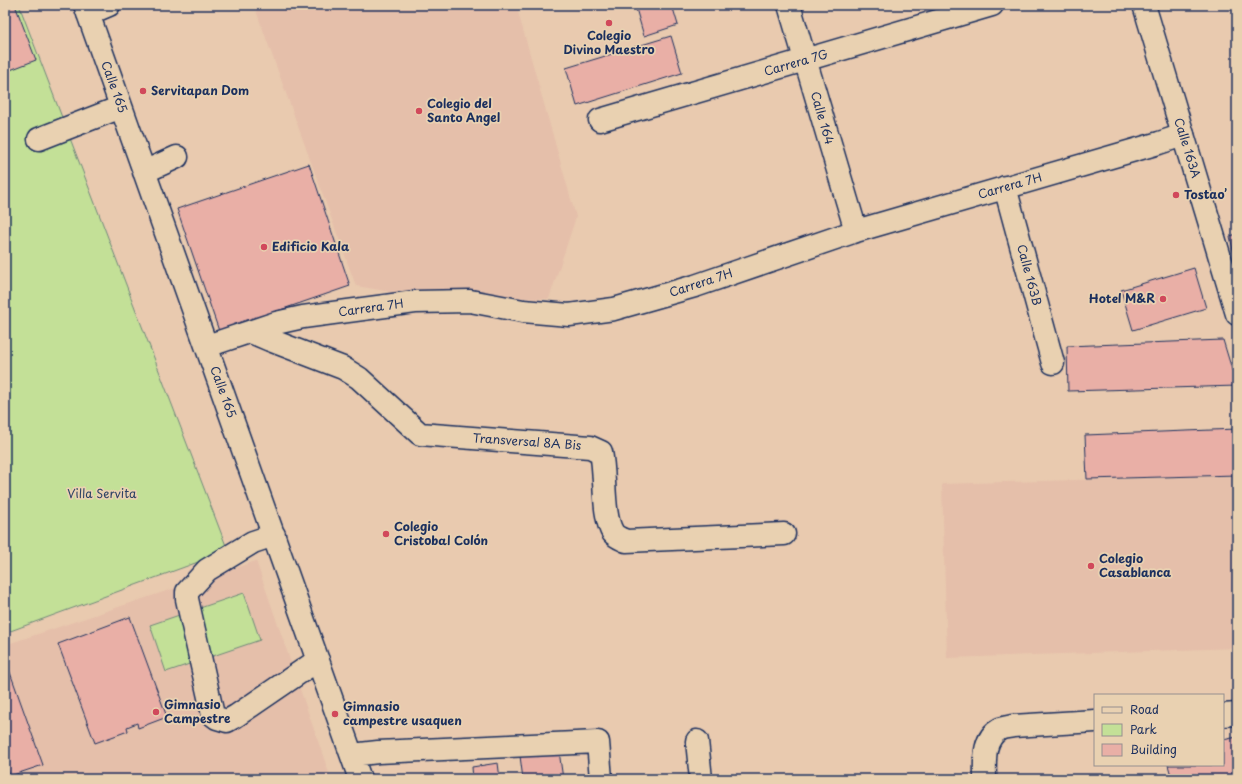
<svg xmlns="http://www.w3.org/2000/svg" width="1242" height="784" viewBox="0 0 1242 784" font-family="'Playpen Sans',sans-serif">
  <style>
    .built { fill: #e5bfaa }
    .green { fill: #c3e097; stroke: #6f887a }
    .building { fill: #e9afa6; stroke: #1b2f5e }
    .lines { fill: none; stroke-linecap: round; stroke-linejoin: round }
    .minor-casing { stroke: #1b2f5e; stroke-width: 25 }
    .major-casing { stroke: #1b2f5e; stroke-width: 25 }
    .minor { stroke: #e9d1b1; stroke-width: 22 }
    .major { stroke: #e9d1b1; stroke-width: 22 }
    .poi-dot { fill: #d1495b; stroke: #e9d1b1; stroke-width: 1.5 }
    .labels { text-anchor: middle; stroke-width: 3.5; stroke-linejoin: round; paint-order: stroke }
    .poi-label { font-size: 12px; font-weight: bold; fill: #1b2f5e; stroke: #e9d1b1; text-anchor: start }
    .street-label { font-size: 12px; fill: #1b2f5e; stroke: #e9d1b1 }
    .park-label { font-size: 12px; fill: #2c4164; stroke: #e9d1b1 }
  </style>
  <rect width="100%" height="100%" fill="#e9caaf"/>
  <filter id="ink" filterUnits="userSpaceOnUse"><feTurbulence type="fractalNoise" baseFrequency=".025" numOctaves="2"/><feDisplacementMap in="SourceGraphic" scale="8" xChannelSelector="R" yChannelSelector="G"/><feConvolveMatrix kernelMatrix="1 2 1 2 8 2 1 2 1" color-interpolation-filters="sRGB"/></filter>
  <g filter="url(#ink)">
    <!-- built -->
    <path class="built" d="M254 5H516L576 217 549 299 403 295 380 290 356 286Z
      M1237 475V648L947 658 942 484Z
      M256 561 331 779H5V645Z"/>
    <!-- green -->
    <path class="green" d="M5 5H19L228 551 5 633Z
      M244 593 260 640 166 672 150 625Z"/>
    <!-- building -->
    <path class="building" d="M5 5H15L36 60 5 72Z
      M635 5H672L678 25 644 36Z
      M671 36 682 73 577 106 566 68Z
      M309 164 350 286 219 331 177 209Z
      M1237 234V256L1234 255 1230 236Z
      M1194 268 1206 308 1133 330 1121 290Z
      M1223 340 1237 386 1068 391 1067 346Z
      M1237 429V475L1087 479 1085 435Z
      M130 617 167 717 138 728 137 723 127 727 128 731 95 743 58 644Z
      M5 664H7L43 765 10 776 8 770 5 771Z
      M1237 737V779H1172L1168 765H1223V740Z
      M559 751 563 779H523L520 756Z
      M498 763 500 779H473L472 767Z"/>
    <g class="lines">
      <defs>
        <path id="minor" d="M85 5 360 779
          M789 5 856 231
          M88 14 109 5
          M600 120 992 5
          M39 139 121 107
          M144 172 177 157
          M1005 187 1053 363
          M251 332 270 340 343 368 359 378 420 434 590 447 601 452C606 475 602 516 613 533 616 537 622 539 626 541L784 534
          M207 346 276 323 303 317 415 302 470 301 523 311 569 315 614 309 695 286 856 231 1159 143 1183 135
          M274 535 253 542 207 570 187 592V599L213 715 217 718 227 721 236 716 318 660
          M1223 715 1237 714
          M697 741 701 779
          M352 755 378 752 598 742 601 779
          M985 779C985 762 982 739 1000 729 1004 727 1009 727 1013 726L1095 721"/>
        <path id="major" d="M1144 5 1237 314"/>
      </defs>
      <!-- minor casing -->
      <use href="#minor" class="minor-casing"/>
      <!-- major casing -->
      <use href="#major" class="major-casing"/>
      <!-- minor -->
      <use href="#minor" class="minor"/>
      <!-- major -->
      <use href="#major" class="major"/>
    </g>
  </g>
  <!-- markers -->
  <g class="poi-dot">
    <circle cx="609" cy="23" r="4"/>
    <circle cx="143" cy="91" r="4"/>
    <circle cx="419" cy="111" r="4"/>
    <circle cx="1176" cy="195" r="4"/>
    <circle cx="264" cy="247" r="4"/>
    <circle cx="1163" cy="299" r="4"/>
    <circle cx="386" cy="534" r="4"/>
    <circle cx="1091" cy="566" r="4"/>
    <circle cx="156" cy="712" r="4"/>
    <circle cx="335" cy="714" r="4"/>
  </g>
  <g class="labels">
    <!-- poi labels -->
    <g class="poi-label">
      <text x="609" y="40" text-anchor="middle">Colegio<tspan x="609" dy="14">Divino Maestro</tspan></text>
      <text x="151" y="95">Servitapan Dom</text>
      <text x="427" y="108">Colegio del<tspan x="427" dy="14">Santo Angel</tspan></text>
      <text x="1184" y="199">Tostao’</text>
      <text x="272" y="251">Edificio Kala</text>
      <text x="1155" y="303" text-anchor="end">Hotel M&amp;R</text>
      <text x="394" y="531">Colegio<tspan x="394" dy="14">Cristobal Colón</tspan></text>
      <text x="1099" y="563">Colegio<tspan x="1099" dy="14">Casablanca</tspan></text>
      <text x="164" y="709">Gimnasio<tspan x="164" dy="14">Campestre</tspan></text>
      <text x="343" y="711">Gimnasio<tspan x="343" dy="14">campestre usaquen</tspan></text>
    </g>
    <!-- street labels -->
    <g class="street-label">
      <text transform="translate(796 63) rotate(-16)" y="4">Carrera 7G</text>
      <text transform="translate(114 87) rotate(70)" y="4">Calle 165</text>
      <text transform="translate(822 118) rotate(74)" y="4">Calle 164</text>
      <text transform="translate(1187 148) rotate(73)" y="4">Calle 163A</text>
      <text transform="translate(1010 186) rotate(-16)" y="4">Carrera 7H</text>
      <text transform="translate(1029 275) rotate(75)" y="4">Calle 163B</text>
      <text transform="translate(701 283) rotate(-18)" y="4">Carrera 7H</text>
      <text transform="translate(371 308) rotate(-8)" y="4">Carrera 7H</text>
      <text transform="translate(223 392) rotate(70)" y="4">Calle 165</text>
      <text transform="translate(527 442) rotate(4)" y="4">Transversal 8A Bis</text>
    </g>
    <!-- park labels -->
    <g class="park-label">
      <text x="102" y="498">Villa Servita</text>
    </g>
  </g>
  <!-- margin -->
  <rect width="1242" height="784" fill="none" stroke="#e9d1b1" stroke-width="20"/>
  <rect x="10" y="10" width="1222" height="764" fill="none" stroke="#1b2f5e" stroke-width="1.5" filter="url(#ink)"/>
  <!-- legend -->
  <rect x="1094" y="694" width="130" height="72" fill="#e9d1b1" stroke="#979090"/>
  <rect x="1102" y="707" width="20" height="6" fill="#e9d1b1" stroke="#979090"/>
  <text x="1130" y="714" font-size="12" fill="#1b2f5e">Road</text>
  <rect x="1102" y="724" width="20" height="12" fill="#c3e097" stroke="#979090"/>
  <text x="1130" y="734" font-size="12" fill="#1b2f5e">Park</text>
  <rect x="1102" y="744" width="20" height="12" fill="#e9afa6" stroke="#979090"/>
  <text x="1130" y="754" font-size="12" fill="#1b2f5e">Building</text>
</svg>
